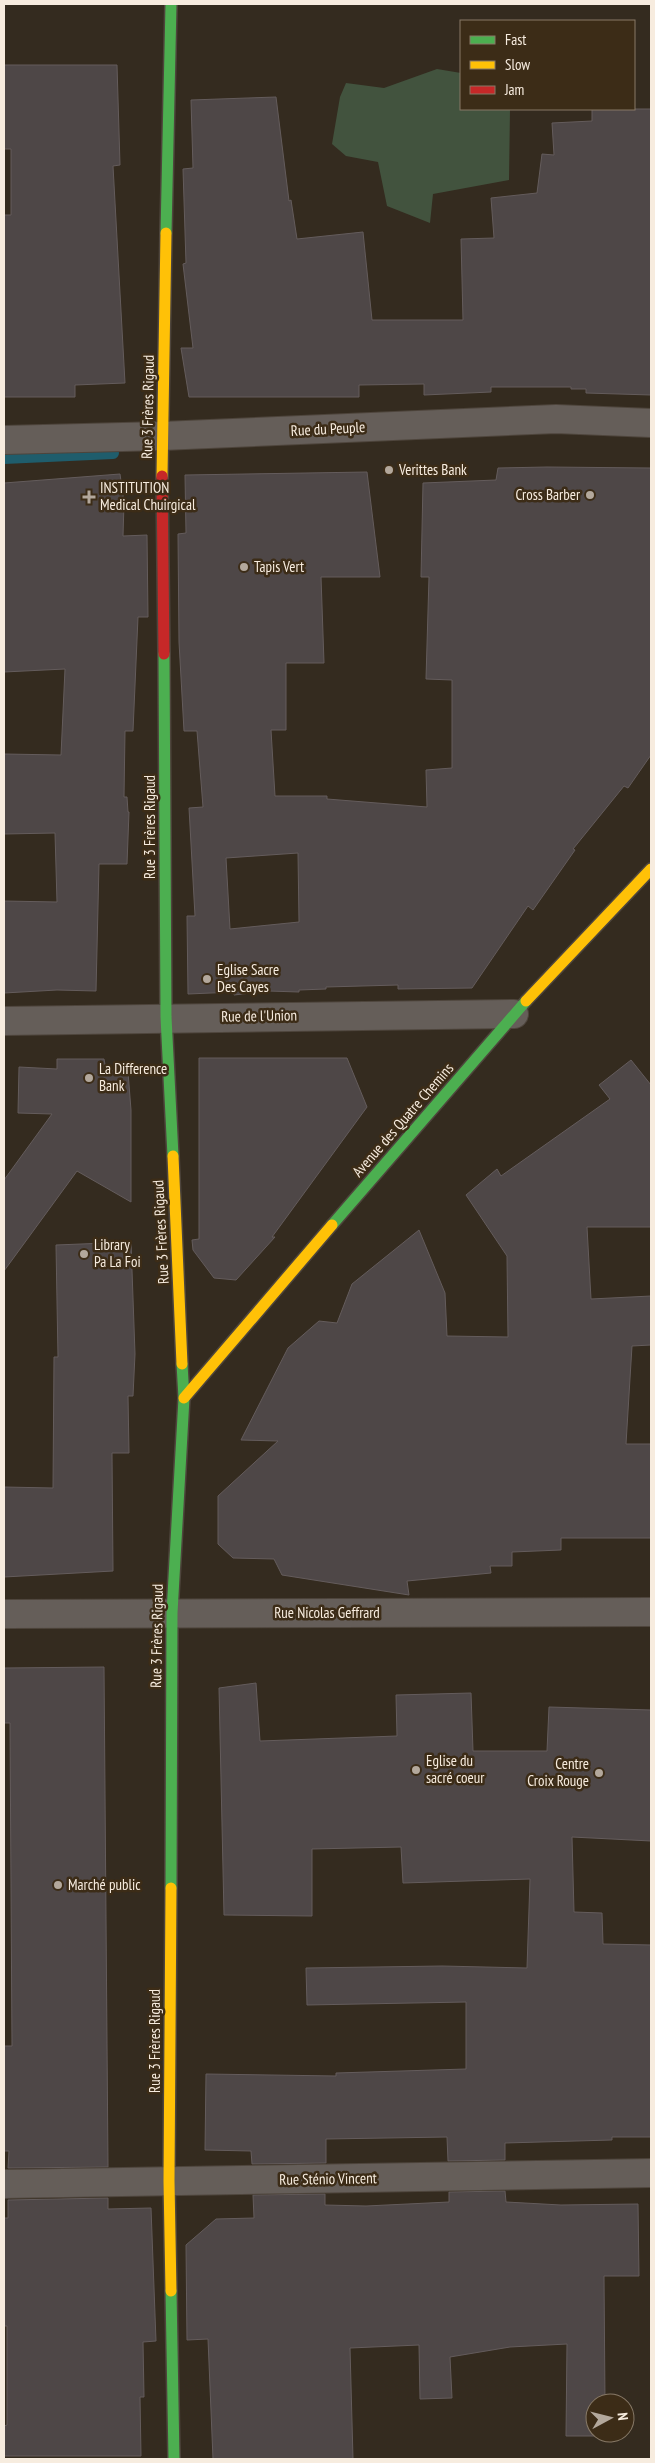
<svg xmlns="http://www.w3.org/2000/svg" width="655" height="2463" viewBox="0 0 655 2463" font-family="'PT Sans Narrow',sans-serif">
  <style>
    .green { fill: #42533e }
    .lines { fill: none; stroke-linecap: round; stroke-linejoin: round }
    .stream { stroke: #1f5d6c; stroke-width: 12 }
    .building { fill: #4e4747; stroke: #645c5c; fill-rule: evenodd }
    .street-casing { stroke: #4e453c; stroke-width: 30 }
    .fast-casing { stroke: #4e453c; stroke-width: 14 }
    .slow-casing { stroke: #4e453c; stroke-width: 14 }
    .jam-casing { stroke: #4e453c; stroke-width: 14 }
    .street { stroke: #655e59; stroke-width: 28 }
    .fast { stroke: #4caf50; stroke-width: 11 }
    .slow { stroke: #ffc107; stroke-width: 11 }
    .jam { stroke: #c62828; stroke-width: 11 }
    .poi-dot { fill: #b3a89c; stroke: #3c2c17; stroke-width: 2 }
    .labels { text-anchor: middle; stroke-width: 5; stroke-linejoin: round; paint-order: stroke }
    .street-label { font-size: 15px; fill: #f7ecdf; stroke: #3c2c17 }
    .poi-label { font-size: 15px; fill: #f7ecdf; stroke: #3c2c17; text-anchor: start }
  </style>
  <rect width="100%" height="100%" fill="#342b1f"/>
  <!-- green -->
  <path class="green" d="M437 69 461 73V109H510L509 180 433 194 430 223 387 206 378 162 346 156 332 144 340 97 346 83 384 88Z"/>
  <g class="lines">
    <!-- stream -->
    <path class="stream" d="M4 458 113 453"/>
  </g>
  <!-- building -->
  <path class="building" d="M4 65H117L120 165 113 166 125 383 75 385V397H4V215H11V149H4Z
    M276 97 289 201 291 200 297 239 363 232 372 320H463L461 239 494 238 491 198 537 193 542 154 554 155 552 123 592 121V109H651V395L586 393V389H571V387H491V392L424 395V384L359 385V397H189L181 348H193L183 264 186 263 183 169 193 168 191 100Z
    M547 467 651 468V755L628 788 624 786 573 849 575 850 533 910 528 906 472 988 398 989V985L326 987V989L299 990V992L268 991 234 995V992L188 994 187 916H195L189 808 203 807 197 731H184L179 642 178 534 186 533 185 475 367 472 380 577H321L324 663H286V730H271L275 796H327V799L427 807 426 770 452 768V680L426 679 429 577H421L423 483 496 480 498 468ZM298 853 299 922 230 929 226 858Z
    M120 474 124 503 123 536 147 535 148 617H138L133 731H125L124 797H127L128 812H129L127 864H99L96 991 57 990 4 993V901L57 902 55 833 4 834V754L61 755 65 669 4 672V483Z
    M199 1058H347L367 1107 272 1237H275L236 1280 214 1278 193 1250 192 1240 199 1239Z
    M57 1059H104L106 1070 128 1072 131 1110V1202L77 1171 4 1271V1180L52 1114 18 1113 19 1067 57 1069Z
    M631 1060 651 1085V1227H587L591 1299 651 1296V1345L632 1346 626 1444H651V1538H561V1550L512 1552V1566H490L491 1573 407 1581 409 1595 282 1575 274 1559 233 1558 218 1544V1496L278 1441 241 1440 288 1348 319 1321 337 1323 352 1284 419 1230 445 1293 447 1336 508 1337 507 1256 466 1195 497 1169 501 1176 610 1099 599 1085Z
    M131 1242 135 1354 133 1396H128L129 1453H112L113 1571 4 1577V1487L53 1488 54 1357H58L56 1245Z
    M104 1667 108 2167 8 2168 9 2151H4V2046H12L10 1723H4V1668Z
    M256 1683 260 1741 397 1736 396 1695 471 1693 473 1751H547L549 1707 651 1710V1841L572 1837 574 1912 602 1913 603 1944 651 1945V2137H612V2140L505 2143V2160L448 2161 447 2137 326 2139V2163L252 2164 251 2151 205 2150 206 2074 336 2076V2073L466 2069V2002L307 2005 306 1968 442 1966 527 1968 530 1879 403 1883 401 1847 312 1849V1916L224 1915 219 1688Z
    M505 2191 506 2202 561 2205 638 2204 639 2276H604L605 2403H595V2433H605V2436H566L567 2344 510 2347 450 2357 452 2398 420 2399 419 2345 350 2348 353 2459H213L208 2339 187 2340 186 2245 216 2219 254 2218 253 2195 325 2194V2205L366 2206 449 2202V2192Z
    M108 2198V2209L151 2208 156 2341 143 2342 144 2397H140L141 2456H4V2426L7 2425V2326H4V2218H8V2200Z"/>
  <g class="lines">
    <defs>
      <path id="street" d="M4 440 162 436 556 419 651 423
        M4 1021 514 1014
        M4 1614 651 1612
        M4 2184 651 2173"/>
      <path id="fast" d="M166 233 171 4
        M164 654 166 1017 173 1156
        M332 1225 526 1001
        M171 1888 172 1613 184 1398 182 1364
        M171 2291 174 2459"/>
      <path id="slow" d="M162 476 166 233
        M526 1001 651 869
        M173 1156 182 1364
        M184 1398 332 1225
        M171 1888 169 2181 171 2291"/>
      <path id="jam" d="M162 476 164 654"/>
    </defs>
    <!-- street casing -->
    <use href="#street" class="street-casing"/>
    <!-- fast casing -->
    <use href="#fast" class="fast-casing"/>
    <!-- slow casing -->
    <use href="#slow" class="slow-casing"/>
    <!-- jam casing -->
    <use href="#jam" class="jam-casing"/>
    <!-- street -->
    <use href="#street" class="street"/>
    <!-- fast -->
    <use href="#fast" class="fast"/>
    <!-- slow -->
    <use href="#slow" class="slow"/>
    <!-- jam -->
    <use href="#jam" class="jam"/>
  </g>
  <!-- markers -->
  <g class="poi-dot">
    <circle cx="389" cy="470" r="5"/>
    <circle cx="590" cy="495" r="5"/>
    <path d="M86.5 489.5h5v5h5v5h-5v5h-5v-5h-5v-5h5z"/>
    <circle cx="244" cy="567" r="5"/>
    <circle cx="207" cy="979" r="5"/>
    <circle cx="89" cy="1078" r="5"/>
    <circle cx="84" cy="1254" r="5"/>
    <circle cx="416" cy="1770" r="5"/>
    <circle cx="599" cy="1773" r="5"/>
    <circle cx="58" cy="1885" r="5"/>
  </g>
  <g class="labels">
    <!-- street labels -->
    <g class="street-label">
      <text transform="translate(148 407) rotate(-89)" y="5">Rue 3 Frères Rigaud</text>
      <text transform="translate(328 429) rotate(-3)" y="5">Rue du Peuple</text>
      <text transform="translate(150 827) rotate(-90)" y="5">Rue 3 Frères Rigaud</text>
      <text transform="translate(259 1016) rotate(-1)" y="5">Rue de l'Union</text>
      <text transform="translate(403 1120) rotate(-49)" y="5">Avenue des Quatre Chemins</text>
      <text transform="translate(161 1232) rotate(-93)" y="5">Rue 3 Frères Rigaud</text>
      <text x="327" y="1618">Rue Nicolas Geffrard</text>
      <text transform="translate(157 1636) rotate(-89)" y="5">Rue 3 Frères Rigaud</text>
      <text transform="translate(155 2041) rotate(-90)" y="5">Rue 3 Frères Rigaud</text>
      <text transform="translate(328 2179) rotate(-1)" y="5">Rue Sténio Vincent</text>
    </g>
    <!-- poi labels -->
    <g class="poi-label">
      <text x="399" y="475">Verittes Bank</text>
      <text x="100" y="493">INSTITUTION<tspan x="100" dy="17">Medical Chuirgical</tspan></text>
      <text x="580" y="500" text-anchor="end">Cross Barber</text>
      <text x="254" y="572">Tapis Vert</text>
      <text x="217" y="975">Eglise Sacre<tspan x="217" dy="17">Des Cayes</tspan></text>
      <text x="99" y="1074">La Difference<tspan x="99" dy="17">Bank</tspan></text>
      <text x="94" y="1250">Library<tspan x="94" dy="17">Pa La Foi</tspan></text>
      <text x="426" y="1766">Eglise du<tspan x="426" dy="17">sacré coeur</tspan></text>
      <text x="589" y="1769" text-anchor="end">Centre<tspan x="589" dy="17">Croix Rouge</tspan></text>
      <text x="68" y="1890">Marché public</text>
    </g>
  </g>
  <!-- border -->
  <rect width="655" height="2463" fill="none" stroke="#f7ecdf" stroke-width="10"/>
  <!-- legend -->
  <rect x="460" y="20" width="175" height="90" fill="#3c2c17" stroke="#877967"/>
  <rect x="470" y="36" width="25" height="8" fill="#4caf50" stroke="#877967"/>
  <text x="505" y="45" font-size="15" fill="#f7ecdf">Fast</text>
  <rect x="470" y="61" width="25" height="8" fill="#ffc107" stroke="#877967"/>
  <text x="505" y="70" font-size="15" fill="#f7ecdf">Slow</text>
  <rect x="470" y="86" width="25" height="8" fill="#c62828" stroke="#877967"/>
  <text x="505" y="95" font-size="15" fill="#f7ecdf">Jam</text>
  <!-- north arrow -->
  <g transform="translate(610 2418) rotate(83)"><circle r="24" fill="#3c2c17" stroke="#877967"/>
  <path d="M0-4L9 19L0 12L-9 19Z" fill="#b3a89c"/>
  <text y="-8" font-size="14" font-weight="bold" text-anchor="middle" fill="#f7ecdf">N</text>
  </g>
</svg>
